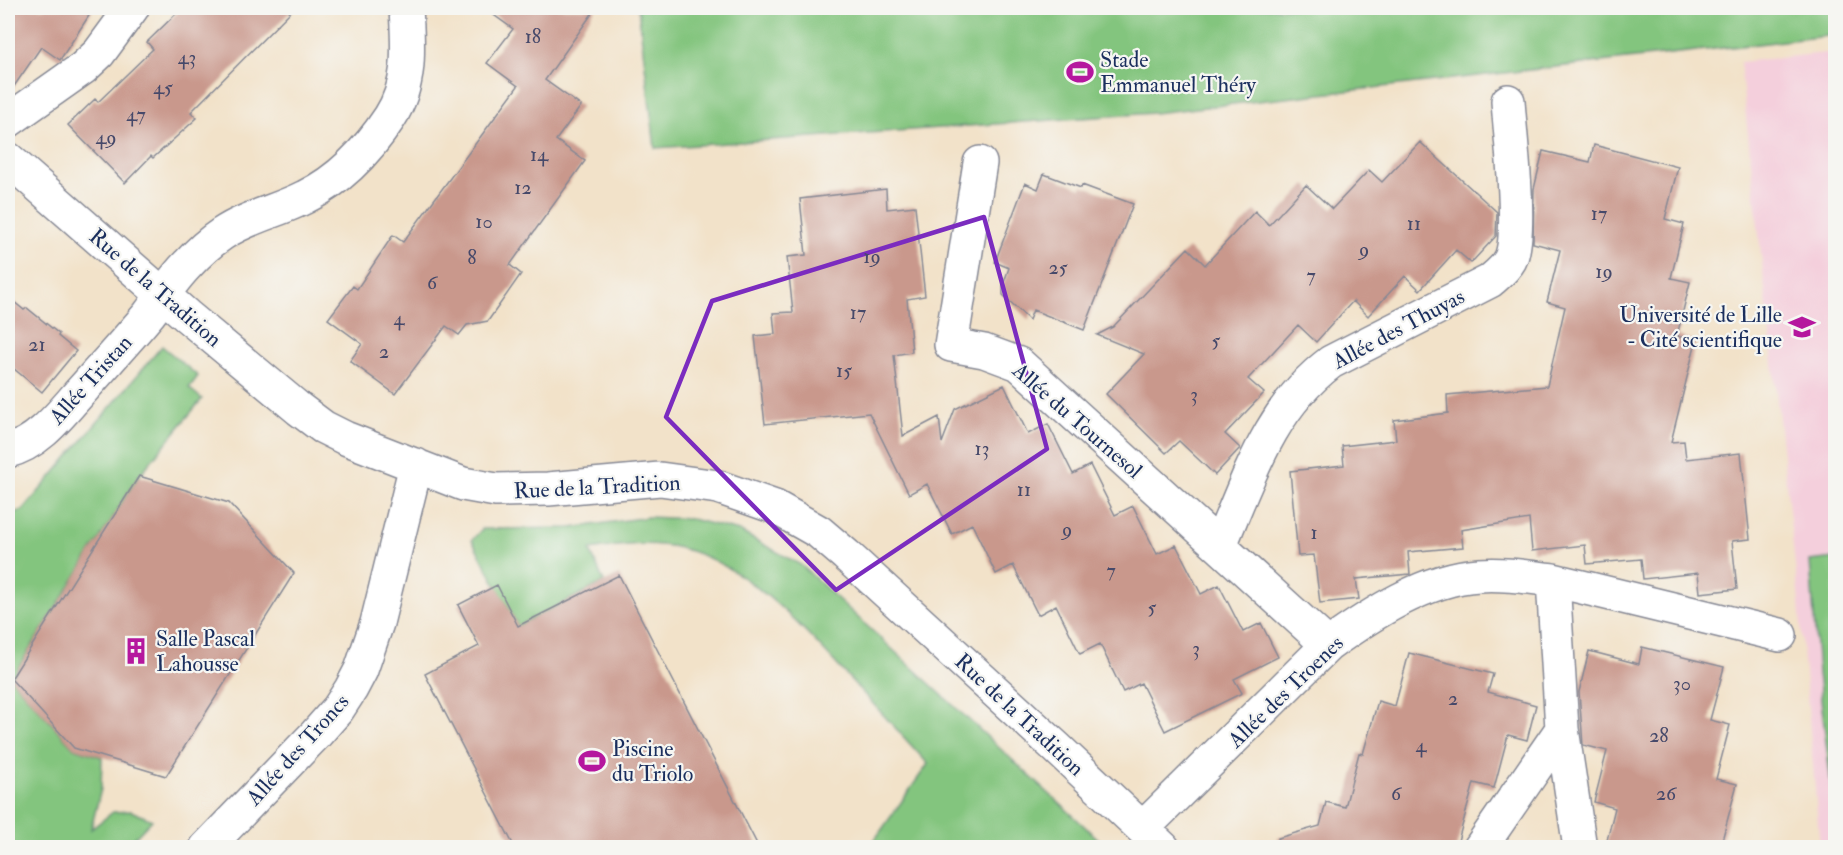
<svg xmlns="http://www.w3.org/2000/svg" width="1843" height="855" viewBox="0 0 1843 855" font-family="'IM FELL Double Pica',serif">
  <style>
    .built { fill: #f4cfdc }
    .green { fill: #83c57e; stroke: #4f7a6e; stroke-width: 1.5 }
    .building { fill: #c9988c }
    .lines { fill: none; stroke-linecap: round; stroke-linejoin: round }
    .minor-casing { stroke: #868894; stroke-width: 36 }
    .minor { stroke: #fff; stroke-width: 33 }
    .marked { fill: none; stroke: #7b2cbf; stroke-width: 4.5; stroke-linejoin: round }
    .labels { text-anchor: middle; stroke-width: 4.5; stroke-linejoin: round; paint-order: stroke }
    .number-label { font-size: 20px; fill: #46496a }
    .poi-label { font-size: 22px; fill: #1b2f5e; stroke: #f6f6f2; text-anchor: start }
    .street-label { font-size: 22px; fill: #1b2f5e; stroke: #f6f6f2 }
  </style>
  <rect width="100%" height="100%" fill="#f6f6f2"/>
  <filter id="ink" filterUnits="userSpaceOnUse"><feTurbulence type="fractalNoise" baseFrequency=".0167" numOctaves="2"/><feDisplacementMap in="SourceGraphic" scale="12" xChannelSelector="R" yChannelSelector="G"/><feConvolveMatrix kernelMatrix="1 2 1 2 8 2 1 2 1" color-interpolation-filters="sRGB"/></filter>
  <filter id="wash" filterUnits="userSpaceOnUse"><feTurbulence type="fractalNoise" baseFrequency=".008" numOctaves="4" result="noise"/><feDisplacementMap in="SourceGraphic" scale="24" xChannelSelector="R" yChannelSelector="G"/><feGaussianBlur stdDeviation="1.35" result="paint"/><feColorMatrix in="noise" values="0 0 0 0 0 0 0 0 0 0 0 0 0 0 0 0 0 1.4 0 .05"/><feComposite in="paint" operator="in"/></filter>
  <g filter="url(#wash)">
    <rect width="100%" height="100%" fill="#f2e2c9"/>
    <!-- built -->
    <path class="built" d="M1835 52V847H1820L1798 592 1740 62Z"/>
    <!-- green -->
    <path class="green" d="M638 8H1835L1836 35 1154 113 655 148Z
      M162 346 198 376 189 388 202 399 139 476 11 679 74 748 102 757 101 789 91 829 113 812 131 811 152 820 126 847H8V511L9 514 23 510Z
      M648 517 692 519 739 531 801 565 1107 847H866L871 845 928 764C903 736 877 708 851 680 805 630 749 565 680 548 650 541 620 545 590 550L604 582 518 626 472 540 482 529 571 528Z
      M1835 558H1836L1835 819 1818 673 1810 561Z"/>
    <g id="blocks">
      <!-- building -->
      <path class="building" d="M8 8H94L60 60 41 47 8 95Z
        M182 8H294L191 112 197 118 153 158 151 156 125 183 68 125 95 99 98 102 153 49 147 42Z
        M484 8H596L545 80 581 106 556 140 585 161 510 265 521 274 488 321 467 325 459 335 446 326 395 394 350 361 362 344 328 319 353 286 357 289 393 235 403 242 518 86 487 63 513 29Z
        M1420 142 1497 212 1496 236 1471 263 1456 250 1420 290 1405 276 1368 316 1353 301 1316 342 1298 325 1248 379 1264 393 1225 434 1240 448 1215 475 1179 441 1166 453 1106 394 1144 354 1097 335 1113 327 1188 248 1205 265 1255 211 1269 225 1306 185 1332 209 1369 170 1382 182Z
        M1594 145 1678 167 1665 219 1684 224 1671 278 1690 282 1677 336 1696 341 1671 442 1684 441 1686 459 1741 453 1750 539 1732 541 1737 589 1700 593 1698 573 1643 579 1641 559 1587 564 1585 545 1532 551 1529 519 1461 530 1463 547 1408 552 1410 574 1356 579 1359 599 1320 603 1314 555 1298 556 1290 471 1344 465 1342 446 1396 440 1394 420 1448 413 1447 395 1547 386 1565 307 1547 302 1560 250 1533 243 1534 189 1543 151 1590 162Z
        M1044 174 1081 188 1082 185 1133 204 1084 330 1033 310 1029 320 1003 295V285L1009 268 995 262 1025 183 1038 189Z
        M886 189 887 209 915 206 925 296 907 299 912 352 894 355 903 436 939 417 942 443 955 409 1004 385 1028 434 1048 424 1073 474 1090 465 1115 515 1133 506 1157 554 1176 545 1201 594 1219 585 1243 632 1261 623 1278 657 1234 679 1242 693 1165 731 1141 683 1123 692 1100 644 1080 654 1056 605 1038 615 1013 565 996 574 972 524 952 534 927 484 909 494 869 413 765 424 755 336 775 334 773 313 793 312 787 257 806 255 800 199Z
        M8 297 24 310 27 308 59 334 58 336 76 351 42 392 8 364Z
        M139 476 229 503 294 573 166 776 74 748 11 679Z
        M619 575 759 848H515L425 674 479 646 458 605 497 585 518 626Z
        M1642 647 1724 667 1710 720 1730 725 1716 779 1737 784 1720 848H1605L1615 808 1594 802 1607 751 1583 745 1579 692 1589 651 1639 664Z
        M1409 653 1493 674 1488 692 1536 705 1527 740 1508 735 1494 788 1474 783 1456 848H1279L1278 838 1320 826 1326 802 1345 807 1359 753 1363 754 1378 701 1395 706Z"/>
    </g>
  </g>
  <g filter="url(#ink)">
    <use href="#blocks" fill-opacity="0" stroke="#868894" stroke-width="1.5"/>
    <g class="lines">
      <defs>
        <path id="minor" d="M8 121 83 68 99 53 132 8
          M8 159 187 316 299 409 323 427 345 438 463 484 496 490 548 489 660 479 718 487 775 507 819 532 846 555 1057 748 1163 848
          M980 163 951 345 984 351 1019 364 1328 645
          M8 451C40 443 62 412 83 389 105 364 128 339 149 314 162 297 173 279 188 264 198 253 210 242 222 234 247 217 278 211 305 197 340 180 369 149 390 117 412 83 408 46 406 8
          M1220 545C1249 477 1270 408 1331 362L1490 281C1497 275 1505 269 1510 260 1523 235 1510 134 1508 101
          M1553 580 1562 729 1580 848
          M1143 828 1328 645C1370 615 1426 578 1479 575 1503 573 1528 577 1553 580L1780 635
          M206 848 316 734 338 709 351 689 361 670 377 623 416 465
          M1480 848 1562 729"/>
      </defs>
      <!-- minor casing -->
      <use href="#minor" class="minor-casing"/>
      <!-- minor -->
      <use href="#minor" class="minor"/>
    </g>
  </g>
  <!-- marked area -->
  <path class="marked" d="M984 217 1047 449 836 590 666 417 712 301Z"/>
  <!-- icons -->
  <defs>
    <symbol id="stadium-bare" viewBox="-9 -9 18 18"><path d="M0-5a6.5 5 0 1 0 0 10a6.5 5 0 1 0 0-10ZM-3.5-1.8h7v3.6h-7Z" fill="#b5179e" stroke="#f6f6f2" stroke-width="2.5" paint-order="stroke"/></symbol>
    <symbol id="university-bare" viewBox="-9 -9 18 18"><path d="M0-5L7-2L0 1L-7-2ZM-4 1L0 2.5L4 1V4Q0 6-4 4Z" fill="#b5179e" stroke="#f6f6f2" stroke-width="2.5" paint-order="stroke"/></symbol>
    <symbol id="building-bare" viewBox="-9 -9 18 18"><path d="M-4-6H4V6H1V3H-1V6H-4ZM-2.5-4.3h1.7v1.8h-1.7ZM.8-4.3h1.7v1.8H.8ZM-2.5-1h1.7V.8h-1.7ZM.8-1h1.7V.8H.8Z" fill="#b5179e" stroke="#f6f6f2" stroke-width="2.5" paint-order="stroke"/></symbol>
  </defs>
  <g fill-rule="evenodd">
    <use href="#stadium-bare" x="1061" y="53" width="38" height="38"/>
    <use href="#university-bare" x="1783" y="308" width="38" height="38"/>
    <use href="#building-bare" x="117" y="632" width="38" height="38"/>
    <use href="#stadium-bare" x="573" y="742" width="38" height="38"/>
  </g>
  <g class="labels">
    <!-- number labels -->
    <g class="number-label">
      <text x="533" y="43">18</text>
      <text x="187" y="64">43</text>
      <text x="163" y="94">45</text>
      <text x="136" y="121">47</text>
      <text x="106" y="144">49</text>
      <text x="539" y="161">14</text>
      <text x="523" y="194">12</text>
      <text x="1599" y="220">17</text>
      <text x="484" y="228">10</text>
      <text x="1414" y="230">11</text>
      <text x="1364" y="256">9</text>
      <text x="872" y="263">19</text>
      <text x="472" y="264">8</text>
      <text x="1058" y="274">25</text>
      <text x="1604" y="278">19</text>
      <text x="1311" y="282">7</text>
      <text x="432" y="289">6</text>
      <text x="858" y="319">17</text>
      <text x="399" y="325">4</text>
      <text x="1216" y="347">5</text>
      <text x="37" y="351">21</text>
      <text x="384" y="358">2</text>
      <text x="844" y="377">15</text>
      <text x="1194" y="401">3</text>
      <text x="982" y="455">13</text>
      <text x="1024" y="496">11</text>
      <text x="1067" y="536">9</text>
      <text x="1314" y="539">1</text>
      <text x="1111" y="577">7</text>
      <text x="1152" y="614">5</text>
      <text x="1196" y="655">3</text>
      <text x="1682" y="690">30</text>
      <text x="1453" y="705">2</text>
      <text x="1659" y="742">28</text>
      <text x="1421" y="752">4</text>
      <text x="1396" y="800">6</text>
      <text x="1666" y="800">26</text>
    </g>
    <!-- poi labels -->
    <g class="poi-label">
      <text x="1100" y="67">Stade<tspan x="1100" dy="25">Emmanuel Théry</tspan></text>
      <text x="1782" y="322" text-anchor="end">Université de Lille<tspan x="1782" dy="25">‐ Cité scientifique</tspan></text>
      <text x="156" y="646">Salle Pascal<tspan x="156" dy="25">Lahousse</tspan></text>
      <text x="612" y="756">Piscine<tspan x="612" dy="25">du Triolo</tspan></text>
    </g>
    <!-- street labels -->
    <g class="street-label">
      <text transform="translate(156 287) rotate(41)" y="8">Rue de la Tradition</text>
      <text transform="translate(1398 328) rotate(-28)" y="8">Allée des Thuyas</text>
      <text transform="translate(90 379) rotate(-48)" y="8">Allée Tristan</text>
      <text transform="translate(1078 420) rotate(41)" y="8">Allée du Tournesol</text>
      <text transform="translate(597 486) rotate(-3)" y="8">Rue de la Tradition</text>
      <text transform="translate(1285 691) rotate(-44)" y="8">Allée des Troenes</text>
      <text transform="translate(1020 714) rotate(43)" y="8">Rue de la Tradition</text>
      <text transform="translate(297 749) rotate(-48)" y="8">Allée des Troncs</text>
    </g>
  </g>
  <!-- margin -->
  <rect width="1843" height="855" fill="none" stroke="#f6f6f2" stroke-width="30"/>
</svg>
